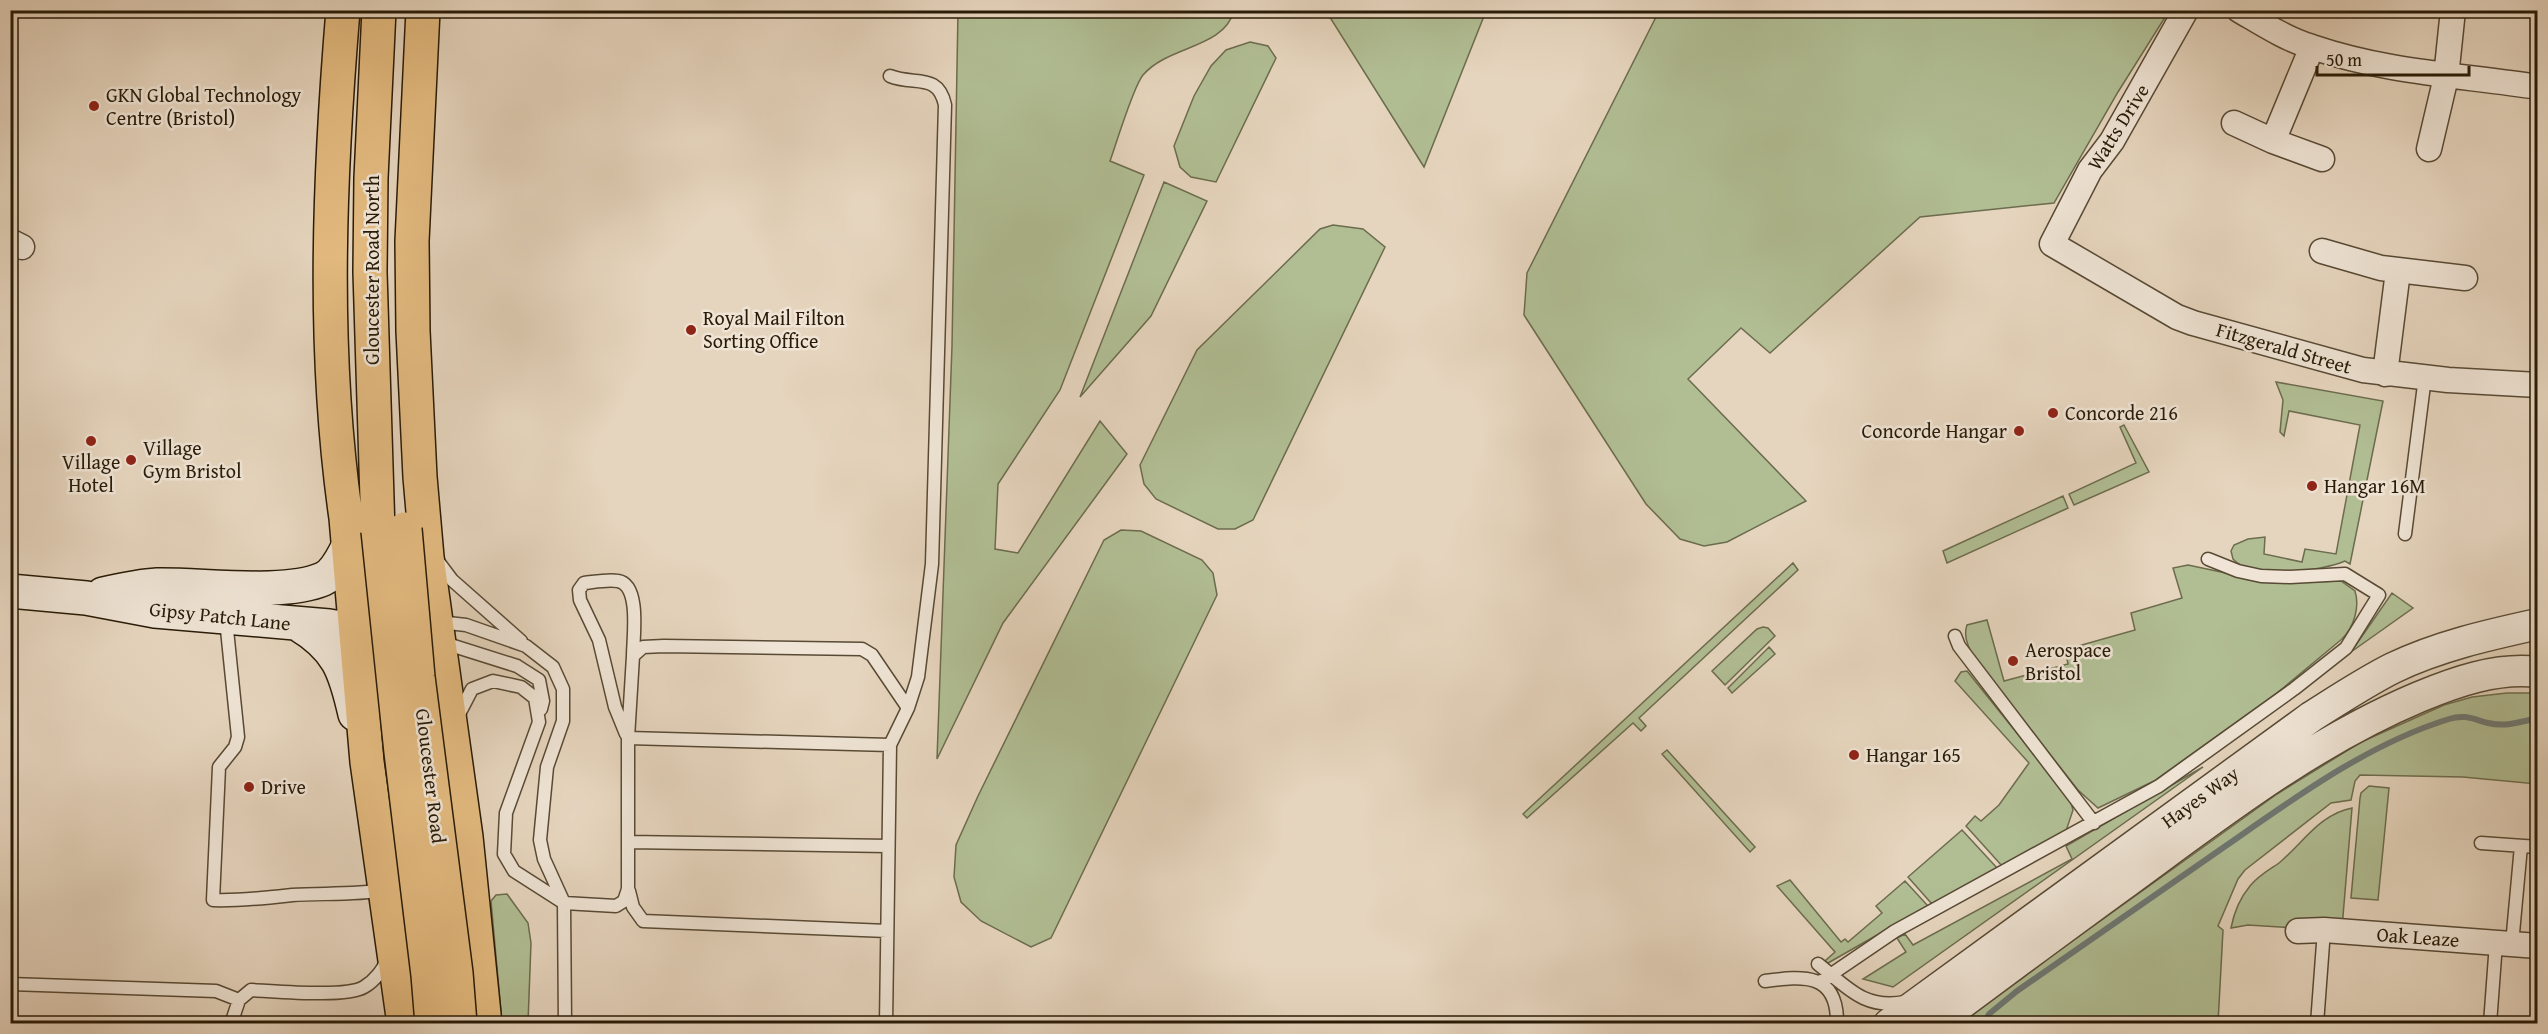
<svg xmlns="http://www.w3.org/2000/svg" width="2548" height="1034" viewBox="0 0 2548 1034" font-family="'Gentium Book Plus',serif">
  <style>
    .green { fill: #b1be94; stroke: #6c6c4e; stroke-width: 1.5 }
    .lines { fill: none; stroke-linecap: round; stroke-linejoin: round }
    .stream { stroke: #6e7874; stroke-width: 6 }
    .service-casing { stroke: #584a35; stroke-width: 15 }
    .minor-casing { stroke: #584a35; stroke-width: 27 }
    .tertiary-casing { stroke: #584a35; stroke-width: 33 }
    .secondary-casing { stroke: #281b07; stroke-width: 36 }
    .primary-casing { stroke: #281b07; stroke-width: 36 }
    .service { stroke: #efe4d5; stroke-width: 12 }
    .minor { stroke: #efe4d5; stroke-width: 24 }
    .tertiary { stroke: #efe4d5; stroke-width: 30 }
    .secondary { stroke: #efe4d5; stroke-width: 33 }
    .primary { stroke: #e3ba7f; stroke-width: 33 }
    .primary-bridge-casing { stroke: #281b07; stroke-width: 36; stroke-linecap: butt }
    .primary-bridge { stroke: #e3ba7f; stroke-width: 33 }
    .poi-dot { fill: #8f2418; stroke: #efe4d5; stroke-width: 2 }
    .labels { text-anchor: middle; stroke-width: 5; stroke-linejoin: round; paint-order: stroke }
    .poi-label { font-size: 20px; fill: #281b07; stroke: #efe4d5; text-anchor: start }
    .street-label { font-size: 20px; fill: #281b07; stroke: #efe4d5 }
  </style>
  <rect width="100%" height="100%" fill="#e6d5be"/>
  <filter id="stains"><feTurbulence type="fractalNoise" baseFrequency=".00333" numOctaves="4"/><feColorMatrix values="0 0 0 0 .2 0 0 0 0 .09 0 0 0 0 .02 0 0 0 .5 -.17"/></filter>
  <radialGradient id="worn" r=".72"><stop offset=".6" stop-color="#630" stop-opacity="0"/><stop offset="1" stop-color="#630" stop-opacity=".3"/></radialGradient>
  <!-- green -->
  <path class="green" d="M958 11H1234C1223 49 1169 45 1143 75 1134 85 1116 144 1110 161L1144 175 1060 390 998 484 995 549 1018 553 1100 421 1127 454 1003 623 937 759 952 346Z
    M1326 11H1486L1424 167Z
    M1659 11H2169L2118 92 2054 203 1920 217 1770 353 1741 328 1688 379 1806 501 1727 542 1704 546 1680 539 1646 504 1524 315 1527 273Z
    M1250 42 1268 46 1276 58 1216 182 1191 177 1180 167 1174 146 1194 96 1211 66 1226 50Z
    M1164 182 1207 201 1151 316 1080 397Z
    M1333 225 1363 229 1385 247 1253 520 1235 529H1218L1156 499 1144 484 1140 465 1197 350 1320 229Z
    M2276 382 2383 401 2350 564 2345 561C2322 571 2252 581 2233 559L2231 551 2234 545 2248 539 2265 537 2264 554 2302 562 2305 549 2336 554 2360 425 2289 411 2284 436 2280 432 2283 400Z
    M2124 425 2149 472 2074 505 2069 494 2136 463 2120 427Z
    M2063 496 2068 508 1947 563 1943 551Z
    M1121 530 1141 531 1202 560 1213 573 1217 595 1051 938 1031 947 981 921 961 902 954 877 956 845 978 796 1104 540Z
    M1793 563 1798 570 1639 718 1646 726 1641 731 1633 723 1527 818 1523 814Z
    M2188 565 2273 583 2341 581 2355 591C2360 607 2354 627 2342 639L2277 693 2154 781 2098 808 2078 790 1979 664C1971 653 1962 639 1967 625L1987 620 2004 681 2068 664 2066 654 2072 652 2071 648 2135 630 2131 613 2182 598 2173 568Z
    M2392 593 2413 608 2351 652Z
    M1763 627 1768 628 1775 636 1725 685 1712 671 1757 629Z
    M1769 647 1775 654 1732 693 1728 688Z
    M1967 671 2070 799 2073 810 2066 831 2003 867 1966 826 1975 816 1981 821 1999 805 2029 763 1955 681 1961 672Z
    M2507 693H2537V784L2463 777 2360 775 2355 781 2351 800 2331 803 2245 870 2238 879 2218 926 2223 930 2218 1023 1957 1024 2277 794 2361 742 2444 705 2472 697Z
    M1667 750 1755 847 1750 852 1662 754Z
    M2203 767 1893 987 1863 979 1906 952 1897 938 1905 934 1913 945 2072 859 2066 846Z
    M2369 786 2389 788 2378 900 2351 898 2360 798 2361 793Z
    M2352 808 2342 928H2297L2248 925 2231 928C2234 912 2240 898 2250 886 2258 876 2269 870 2279 863 2303 843 2320 814 2352 808Z
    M1962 830 1998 869 1932 904 1908 877Z
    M1790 880 1841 942 1845 939 1848 942 1882 913 1876 906 1905 881 1928 906 1828 963 1825 961 1835 952 1777 886Z
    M507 894 528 923 531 943 528 1023H502L491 901 496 895Z"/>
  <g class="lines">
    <!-- stream -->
    <path class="stream" d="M1984 1024 1989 1014 2017 991C2087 943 2157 894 2227 845 2296 797 2368 744 2449 719 2465 714 2473 719 2488 723 2505 727 2521 722 2538 718"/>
    <defs>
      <path id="service" d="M2405 534 2425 377
        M437 560 452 580 521 641
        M226 620 238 737 235 747 219 767 213 900C240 901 265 898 292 895 323 893 354 895 385 890
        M439 622 466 625 526 646 553 667 563 689V721L547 767 540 840 544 859 564 903 514 871 504 854 506 813 539 722 535 698 521 687 493 681 472 689 457 718
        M1955 636 1959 646 2094 823
        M441 642 517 666 539 680 543 701 541 709
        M626 734 615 707 599 640 580 600 579 590 584 583C594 582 608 579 618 581 641 585 633 638 633 656
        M628 738 890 745
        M628 842 888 846
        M2481 843 2538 847
        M629 891 633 907 643 921 887 931
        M2512 944 2521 846
        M1818 964C1847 987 1864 1010 1905 1002
        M1765 981C1803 976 1838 972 1837 1024
        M1820 982 1895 931 2159 786 2294 689 2346 648 2379 595 2345 574 2290 577 2261 576 2238 571 2208 559
        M10 984 216 991 239 1000
        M231 1024 239 1000 251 990C275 991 346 998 364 987 376 980 382 970 388 959
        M565 1024 564 903 616 906 624 901 628 889V738L633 656 643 647 664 646 862 649 872 655 908 708
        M886 1024 890 745 908 708 918 677 932 564 945 105C938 72 914 86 890 76
        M2317 1024 2324 930
        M2490 1024 2496 943"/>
      <path id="minor" d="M2186 10 2112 141 2090 170 2052 244 2177 317 2193 323 2363 370 2448 380 2538 385
        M2239 10C2263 24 2286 39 2312 47 2389 73 2460 75 2538 87
        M2234 123 2273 141 2322 159
        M2273 141 2312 47
        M2429 149 2446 77 2453 10
        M10 241 22 247
        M2322 251 2381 268 2465 278
        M2385 374 2398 271
        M2298 931 2324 930 2538 946"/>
      <path id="tertiary" d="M1889 1024 2311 717C2338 700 2365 682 2393 668 2439 646 2488 635 2538 624
        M1934 1024C1999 976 2063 928 2128 881 2221 813 2312 742 2419 697 2455 682 2497 667 2538 672"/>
      <path id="secondary" d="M10 591 86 598 155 611 329 626 384 635
        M103 594C121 590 139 586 157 585 202 584 284 596 323 579 336 573 342 558 348 547
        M298 624C338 648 345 670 355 714"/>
      <path id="primary" d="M343 10C329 179 322 350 346 518L367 762 404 1024
        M423 10 412 241 413 331 420 477 427 557 466 837 485 1024
        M378 531 370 272 371 178 379 10"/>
    </defs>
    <!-- service casing -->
    <use href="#service" class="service-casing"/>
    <!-- minor casing -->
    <use href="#minor" class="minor-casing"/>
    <!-- tertiary casing -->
    <use href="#tertiary" class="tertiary-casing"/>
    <!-- secondary casing -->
    <use href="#secondary" class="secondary-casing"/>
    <!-- primary casing -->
    <use href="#primary" class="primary-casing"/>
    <!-- service -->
    <use href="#service" class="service"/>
    <!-- minor -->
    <use href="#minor" class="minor"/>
    <!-- tertiary -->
    <use href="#tertiary" class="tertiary"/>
    <!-- secondary -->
    <use href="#secondary" class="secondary"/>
    <!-- primary -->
    <use href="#primary" class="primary"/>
    <defs>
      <path id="primary-bridge" d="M405 529 418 677 456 973 460 1024
        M378 531 401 752 428 975 432 1024"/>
    </defs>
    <!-- primary-bridge casing -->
    <use href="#primary-bridge" class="primary-bridge-casing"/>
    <!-- primary-bridge -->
    <use href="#primary-bridge" class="primary-bridge"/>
  </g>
  <!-- markers -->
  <g class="poi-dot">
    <circle cx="94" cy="106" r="6"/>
    <circle cx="691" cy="330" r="6"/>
    <circle cx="2053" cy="413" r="6"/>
    <circle cx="2019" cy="431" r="6"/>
    <circle cx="91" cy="441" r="6"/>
    <circle cx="131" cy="460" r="6"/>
    <circle cx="2312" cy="486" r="6"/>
    <circle cx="2013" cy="661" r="6"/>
    <circle cx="1854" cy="755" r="6"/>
    <circle cx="249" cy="787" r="6"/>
  </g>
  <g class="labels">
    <!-- poi labels -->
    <g class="poi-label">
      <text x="106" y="102">GKN Global Technology<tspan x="106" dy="23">Centre (Bristol)</tspan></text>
      <text x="703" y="325">Royal Mail Filton<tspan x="703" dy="23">Sorting Office</tspan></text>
      <text x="2065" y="420">Concorde 216</text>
      <text x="2007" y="438" text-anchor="end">Concorde Hangar</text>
      <text x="143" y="455">Village<tspan x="143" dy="23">Gym Bristol</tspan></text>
      <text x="91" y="469" text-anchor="middle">Village<tspan x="91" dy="23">Hotel</tspan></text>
      <text x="2324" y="493">Hangar 16M</text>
      <text x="2025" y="657">Aerospace<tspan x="2025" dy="23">Bristol</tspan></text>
      <text x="1866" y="762">Hangar 165</text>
      <text x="261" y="794">Drive</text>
    </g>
    <!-- street labels -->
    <g class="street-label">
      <text transform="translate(2118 127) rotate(-58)" y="7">Watts Drive</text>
      <text transform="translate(372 270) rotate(-90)" y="7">Gloucester Road North</text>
      <text transform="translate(2284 348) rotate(16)" y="7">Fitzgerald Street</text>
      <text transform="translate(220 616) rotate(6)" y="7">Gipsy Patch Lane</text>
      <text transform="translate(431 776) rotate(83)" y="7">Gloucester Road</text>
      <text transform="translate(2200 797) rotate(-36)" y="7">Hayes Way</text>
      <text transform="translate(2418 937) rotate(4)" y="7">Oak Leaze</text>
    </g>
  </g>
  <!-- margin -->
  <rect width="2548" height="1034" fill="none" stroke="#e6d5be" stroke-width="36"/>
  <rect x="12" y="12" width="2524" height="1010" fill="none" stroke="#281b07" stroke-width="3"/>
  <rect x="18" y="18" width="2512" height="998" fill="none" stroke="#281b07" stroke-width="1.5"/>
  <!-- scale -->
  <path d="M2317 66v9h152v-9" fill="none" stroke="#281b07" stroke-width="3"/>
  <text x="2326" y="66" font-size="18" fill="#281b07" stroke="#efe4d5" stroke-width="4.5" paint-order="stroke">50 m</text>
  <rect width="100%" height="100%" filter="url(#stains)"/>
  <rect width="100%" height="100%" fill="url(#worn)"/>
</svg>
